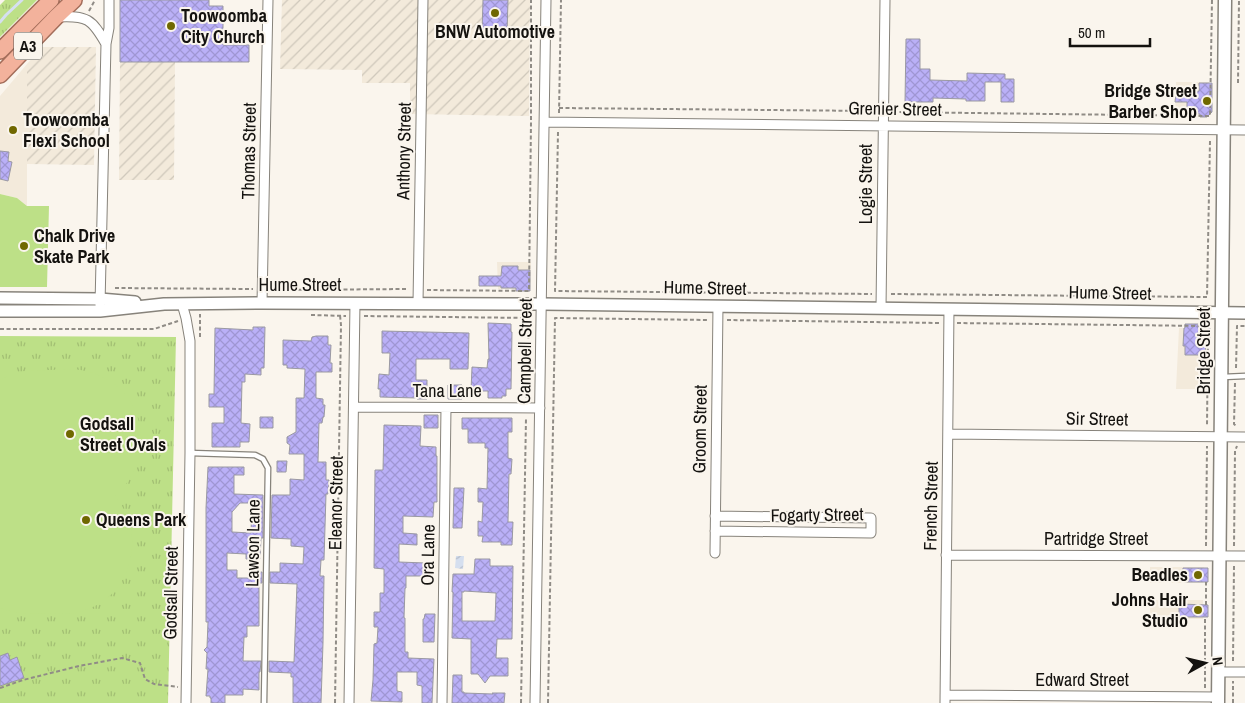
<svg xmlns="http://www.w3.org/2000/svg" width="1245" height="703" viewBox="0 0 1245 703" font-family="'Archivo Narrow',sans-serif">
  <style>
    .built { fill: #f3eadb }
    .industrial { fill: url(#industrial-furrows) }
    .grass { fill: url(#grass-tufts) }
    .garden { fill: #bde087 }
    .water { fill: url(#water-waves) }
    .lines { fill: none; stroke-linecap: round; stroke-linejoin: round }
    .stream { stroke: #d5dfef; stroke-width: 3 }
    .building { fill: url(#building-cross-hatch); stroke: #9a99a2; fill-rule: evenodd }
    .service-casing { stroke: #87837b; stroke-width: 7 }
    .minor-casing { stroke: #87837b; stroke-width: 11 }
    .tertiary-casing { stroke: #87837b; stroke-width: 14 }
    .secondary-casing { stroke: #87837b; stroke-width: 15 }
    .trunk-casing { stroke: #a36d5a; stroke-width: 18 }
    .path { stroke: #908c86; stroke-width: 2; stroke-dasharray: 4 2.5; stroke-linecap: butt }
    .service { stroke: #fff; stroke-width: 4.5 }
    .minor { stroke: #fff; stroke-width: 9 }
    .tertiary { stroke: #fff; stroke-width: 11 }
    .secondary { stroke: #fff; stroke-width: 12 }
    .trunk { stroke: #f3b29c; stroke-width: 15 }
    .poi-dot { fill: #706800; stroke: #faf5ed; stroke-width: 2 }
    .labels { text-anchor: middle; stroke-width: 4; stroke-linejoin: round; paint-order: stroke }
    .shield { fill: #faf5ed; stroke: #595652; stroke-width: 1 }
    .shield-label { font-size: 16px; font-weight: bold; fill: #14120f }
    .poi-label { font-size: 18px; font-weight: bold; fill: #14120f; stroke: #faf5ed; text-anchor: start }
    .street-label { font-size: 18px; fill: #14120f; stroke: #faf5ed }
  </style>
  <defs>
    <pattern id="industrial-furrows" width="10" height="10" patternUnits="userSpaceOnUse" patternTransform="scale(1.25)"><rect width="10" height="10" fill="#f3eadb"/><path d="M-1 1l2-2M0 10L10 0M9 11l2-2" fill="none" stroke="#cfc8bb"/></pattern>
    <pattern id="grass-tufts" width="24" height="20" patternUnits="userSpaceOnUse" patternTransform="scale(1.25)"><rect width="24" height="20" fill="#bde087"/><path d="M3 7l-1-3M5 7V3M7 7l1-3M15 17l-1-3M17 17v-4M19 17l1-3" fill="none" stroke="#a2bf73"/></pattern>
    <pattern id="water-waves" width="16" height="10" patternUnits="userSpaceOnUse" patternTransform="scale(1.25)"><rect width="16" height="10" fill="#d5dfef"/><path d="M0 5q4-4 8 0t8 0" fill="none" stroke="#b6becc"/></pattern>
    <pattern id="building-cross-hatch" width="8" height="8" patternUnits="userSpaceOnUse" patternTransform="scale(1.25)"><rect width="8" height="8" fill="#bab0f7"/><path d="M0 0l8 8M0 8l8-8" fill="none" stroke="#9f96d3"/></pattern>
  </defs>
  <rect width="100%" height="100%" fill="#faf5ed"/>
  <!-- built -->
  <path class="built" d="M27 64V206L17 198 0 194V96Z
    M1176 82H1209V117H1175Z
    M497 262H531L530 289H498Z
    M1179 328H1207L1206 389H1176Z
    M1150 567H1204L1203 583H1150Z
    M1150 600H1203V619H1150Z"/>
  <!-- industrial -->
  <path class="industrial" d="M282 0H530L529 116 410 114V83H362V70L280 69Z
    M42 47H96L94 165 27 164V64Z
    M120 62H175L174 180H119Z"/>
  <!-- grass -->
  <path class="grass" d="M5 0H37L0 37V5Z
    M0 336 176 337 168 703H0Z"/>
  <!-- garden -->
  <path class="garden" d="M0 194 17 198 27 206H49L47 287H0Z
    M72 369C81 370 90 371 98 375 149 396 155 461 115 496 120 503 125 510 128 518 139 549 128 585 101 603 93 607 84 611 76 613 70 614 63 613 57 613 37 614 19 615 0 608V380L11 375 25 371Z"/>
  <!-- water -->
  <path class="water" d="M456 556H464L463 569 455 568Z"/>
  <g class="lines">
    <!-- stream -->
    <path class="stream" d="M0 22 6 15 22 0"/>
  </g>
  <!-- building -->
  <path class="building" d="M120 0H209V6H223V45H249V62H120Z
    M483 0H508L507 33 482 32Z
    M906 39H920V69H930V80L967 81V73L1005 74V79H1014V102H1001V82H985V101H966V99L933 98V102H905Z
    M1199 83H1212V112L1207 117H1200V114L1187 113V102H1175L1176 92 1199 91Z
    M0 151 9 152 8 161 12 162 8 181 0 179Z
    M502 266H518V270H530V291H516V288H501V286H479V276H501Z
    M488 323 511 324V332H512L511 389H506V396H502V398H488V391H471L472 367 487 368 488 359H489Z
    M1185 324H1206L1210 328V345H1206L1205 352H1200V355H1185V346H1183L1184 328H1185Z
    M253 327H265L264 368H261V375L245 374V382H242L241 423 250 424 249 442H240V447H212V423H224V407H209V394H214L215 328 253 330Z
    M382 331 469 333 468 369H450V359H416V380H427V399H417V398L380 397V389H378L379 374 389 375 390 353H382Z
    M316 336H328V345H331L330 363H332V372H316V398L323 399V405H325L324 417H323L322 423H319L318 462H326V480H329L328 494H326L324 560H321L320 576H324L323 643 321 703H293V677H291V673L269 672V661L294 662 297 584 270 583V572H280V563L303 564 304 547 291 546V539L271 538 272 495H290V479L304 480V454H289L290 445 287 443V437L296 432V398H304L305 369 287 368V365H283V340L311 341 312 337Z
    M448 385H462V399H448Z
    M424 415H438V428H424Z
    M260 417H273V428H260Z
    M462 418H512V432H508V458L512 459 511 474H509L508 522H513L512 545H501V542H482L483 536H478V521L482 522 483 502H478V488L487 489 488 448H485V443H468V429H462Z
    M384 425 421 426 420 446 436 447V456H437V502H434L433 517 403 516V533L417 534V545L399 544V562L425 563V576H406V588H405L404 618H405V652H408V658L434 659 432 703H422V686L417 685V672H397V691L402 692V702L371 701 373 680 374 644 377 643 378 627H374V612H380V593H384V569L374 568 375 470H383Z
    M277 461H287L286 472H277Z
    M208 467H244V475H234V494L263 495V538H261L260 559H246V554L227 553V570H237V578H254V572H262V583H259V626H247V637H244L243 661H261L260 672H259V690L243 689V695H225V703H211V698H210V696H206L208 669H206L207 653 204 650 207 647 208 622H206V508ZM240 503H252L251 533 232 532V512Z
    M454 488H464L462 528H453Z
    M475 559H490V566H513L512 639H497L496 658H508V676H490L485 683 478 674H471V639L452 638 453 592H452L453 574H474ZM464 591 496 593 495 621H462V592H464Z
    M1183 568H1208V582H1183Z
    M1179 604 1208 605V617H1179Z
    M425 614H435L434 642H423V619H424Z
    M8 653 10 660 17 657 24 678 0 686V656Z
    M453 675H462V692H464V693L493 694 492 693H505L504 703H452Z"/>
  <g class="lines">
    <defs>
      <path id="service" d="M1223 377 1245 376
        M190 453 255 455 263 459 268 468 264 703"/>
      <path id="minor" d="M57 17C87 15 92 19 106 44
        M544 122 1245 130
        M262 303 268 0
        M418 303 423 0
        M182 304 186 318 190 341V453L186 703
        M100 305 106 44 109 28V0
        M881 308 885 0
        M354 407 540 408
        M948 434 1245 437
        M715 531 871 533V518L715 516
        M715 553 718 306
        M946 555 1245 556
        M1218 672H1245
        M945 695 1218 697
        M349 703 355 303
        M442 703 446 408
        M535 703 546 0
        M945 703 949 309"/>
      <path id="tertiary" d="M0 298 100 299 135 302
        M0 311H100L164 304 262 303 542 304 1245 313"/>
      <path id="secondary" d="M1218 703 1225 0"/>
      <path id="trunk" d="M0 51 51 0
        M0 75 56 17 74 0"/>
    </defs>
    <!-- service casing -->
    <use href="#service" class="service-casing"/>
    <!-- minor casing -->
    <use href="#minor" class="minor-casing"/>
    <!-- tertiary casing -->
    <use href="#tertiary" class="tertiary-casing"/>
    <!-- secondary casing -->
    <use href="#secondary" class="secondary-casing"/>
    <!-- trunk casing -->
    <use href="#trunk" class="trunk-casing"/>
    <!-- path -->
    <path class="path" d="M89 11 95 0
      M1238 83 1239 0
      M559 108 874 111
      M893 112 1210 116 1212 0
      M559 113 561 0
      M558 132 555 291 872 294
      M115 288 253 289
      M272 290 408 289
      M427 290 529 291 531 122V0
      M891 294 1207 297 1210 141
      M311 315 346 316
      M364 316 529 318 526 398
      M727 320 940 323
      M957 323 1205 326 1208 327 1207 426
      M0 329H154L178 321
      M200 337V314
      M1236 368 1237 326H1245
      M1235 383 1234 424 1237 427
      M1206 546 1207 446
      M1234 546 1235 451 1237 446
      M1206 605V582
      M1233 661 1234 566
      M0 688 23 680 79 666 122 658 140 663 145 679 154 684 178 687
      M1205 688V617
      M335 703 341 325 340 315
      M521 703 526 418
      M548 703 555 318 707 320
      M1233 703V681"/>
    <!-- service -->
    <use href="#service" class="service"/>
    <!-- minor -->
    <use href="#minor" class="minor"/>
    <!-- tertiary -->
    <use href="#tertiary" class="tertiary"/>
    <!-- secondary -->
    <use href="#secondary" class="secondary"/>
    <!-- trunk -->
    <use href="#trunk" class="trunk"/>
  </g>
  <!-- markers -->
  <g class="poi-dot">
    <circle cx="495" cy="13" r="5"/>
    <circle cx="171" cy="26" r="5"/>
    <circle cx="1207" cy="101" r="5"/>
    <circle cx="13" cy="130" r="5"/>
    <circle cx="24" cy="246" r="5"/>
    <circle cx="70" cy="434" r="5"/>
    <circle cx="86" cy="520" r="5"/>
    <circle cx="1198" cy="575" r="5"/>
    <circle cx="1198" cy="610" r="5"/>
  </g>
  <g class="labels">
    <!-- shield labels -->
    <rect class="shield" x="14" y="32.5" width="28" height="27" rx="4"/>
    <g class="shield-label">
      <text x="28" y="52">A3</text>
    </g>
    <!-- poi labels -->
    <g class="poi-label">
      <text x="181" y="22">Toowoomba<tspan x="181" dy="21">City Church</tspan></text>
      <text x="495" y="38" text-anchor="middle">BNW Automotive</text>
      <text x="1197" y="97" text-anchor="end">Bridge Street<tspan x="1197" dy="21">Barber Shop</tspan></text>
      <text x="23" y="126">Toowoomba<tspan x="23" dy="21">Flexi School</tspan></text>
      <text x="34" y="242">Chalk Drive<tspan x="34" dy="21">Skate Park</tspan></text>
      <text x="80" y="430">Godsall<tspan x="80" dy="21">Street Ovals</tspan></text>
      <text x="96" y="526">Queens Park</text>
      <text x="1188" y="581" text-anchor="end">Beadles</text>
      <text x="1188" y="606" text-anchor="end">Johns Hair<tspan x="1188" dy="21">Studio</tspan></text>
    </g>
    <!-- street labels -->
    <g class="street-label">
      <text transform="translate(895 109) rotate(1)" y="6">Grenier Street</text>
      <text transform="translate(249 151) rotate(-89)" y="6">Thomas Street</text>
      <text transform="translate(404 151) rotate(-89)" y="6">Anthony Street</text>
      <text transform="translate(866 184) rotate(-90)" y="6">Logie Street</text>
      <text x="300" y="291">Hume Street</text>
      <text transform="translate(705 288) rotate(1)" y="6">Hume Street</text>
      <text transform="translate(1110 293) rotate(1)" y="6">Hume Street</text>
      <text transform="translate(525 351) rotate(-89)" y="6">Campbell Street</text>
      <text transform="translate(1204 351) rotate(-90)" y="6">Bridge Street</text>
      <text x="447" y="397">Tana Lane</text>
      <text transform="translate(1097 419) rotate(1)" y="6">Sir Street</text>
      <text transform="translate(700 429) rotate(-89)" y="6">Groom Street</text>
      <text transform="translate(336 503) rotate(-89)" y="6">Eleanor Street</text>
      <text transform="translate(931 506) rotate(-89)" y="6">French Street</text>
      <text transform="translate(817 515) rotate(-1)" y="6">Fogarty Street</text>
      <text x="1096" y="545">Partridge Street</text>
      <text transform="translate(253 543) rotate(-89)" y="6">Lawson Lane</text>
      <text transform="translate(428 555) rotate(-89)" y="6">Ora Lane</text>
      <text transform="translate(171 593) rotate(-89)" y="6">Godsall Street</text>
      <text x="1082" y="686">Edward Street</text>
    </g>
  </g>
  <!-- north arrow -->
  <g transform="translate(1205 663) rotate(82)" stroke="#faf5ed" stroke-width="4" paint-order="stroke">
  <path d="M0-4L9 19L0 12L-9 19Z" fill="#14120f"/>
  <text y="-8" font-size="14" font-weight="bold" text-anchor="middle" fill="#14120f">N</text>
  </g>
  <!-- scale -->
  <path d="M1070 38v8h80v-8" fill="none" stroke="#14120f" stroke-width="2.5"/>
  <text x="1078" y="38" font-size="15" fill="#14120f" stroke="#faf5ed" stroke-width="4" paint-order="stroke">50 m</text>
</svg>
